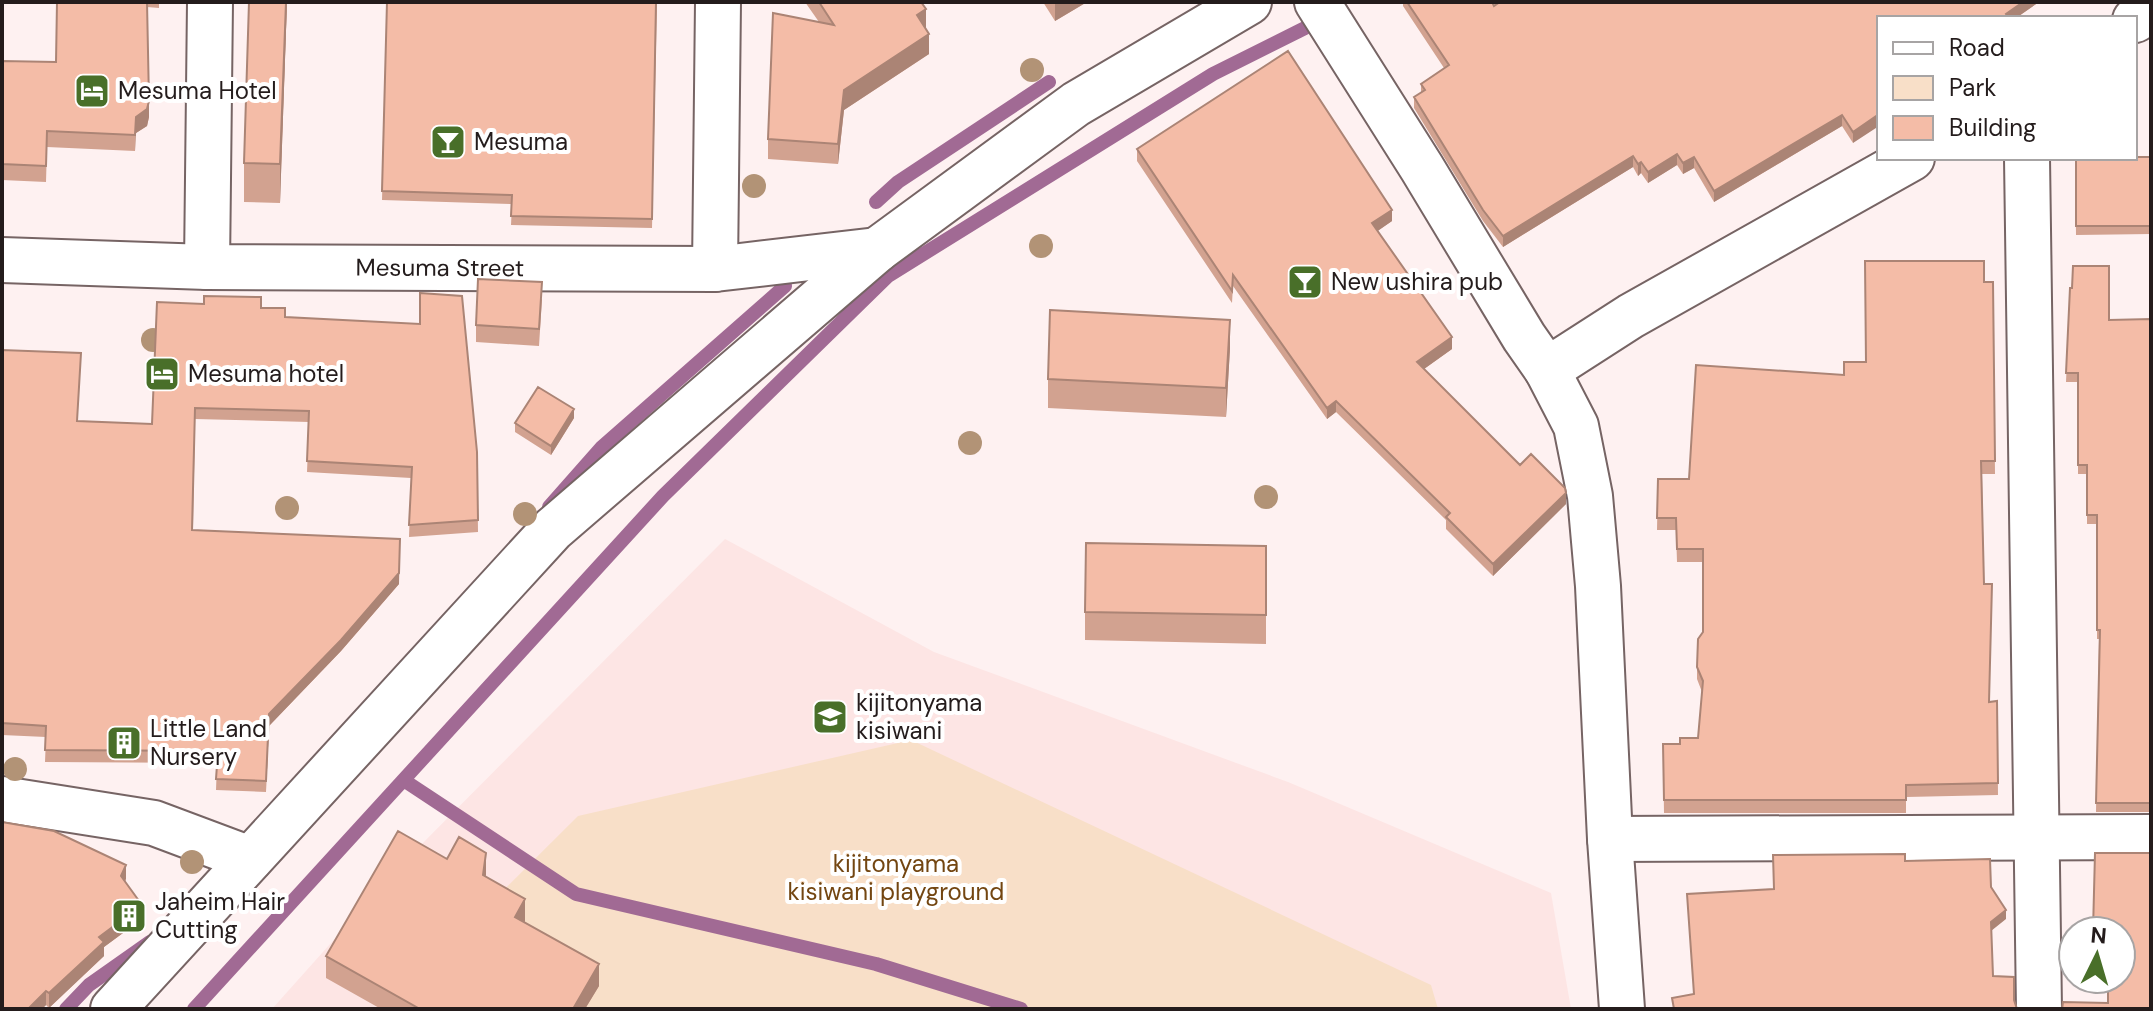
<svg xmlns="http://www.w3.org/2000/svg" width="2153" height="1011" viewBox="0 0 2153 1011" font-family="'DM Sans',sans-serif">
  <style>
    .built { fill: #fde5e4 }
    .green { fill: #f8dfc8 }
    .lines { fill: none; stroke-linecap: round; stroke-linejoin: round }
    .stream { stroke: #a16a94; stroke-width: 14 }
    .minor-casing { stroke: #766464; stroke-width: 48 }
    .minor { stroke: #fff; stroke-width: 44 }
    .tree { fill: #b29376 }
    .wall { fill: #d2a290 }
    .shaded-wall { fill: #ab8475 }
    .building { fill: #f4bca7; stroke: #ab8475; stroke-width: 2 }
    .labels { text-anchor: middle; stroke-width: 8; stroke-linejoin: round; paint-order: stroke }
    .poi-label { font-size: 24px; fill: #241c1c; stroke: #fff; text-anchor: start }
    .street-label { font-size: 24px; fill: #241c1c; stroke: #fff }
    .park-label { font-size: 24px; fill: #734611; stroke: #fff }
  </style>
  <rect width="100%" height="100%" fill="#fef1f1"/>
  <!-- built -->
  <path class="built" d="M725 539 934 652 1288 782 1551 893 1571 1009H272L398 868Z"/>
  <!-- green -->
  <path class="green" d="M911 740 1431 985 1438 1009H384L578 816Z"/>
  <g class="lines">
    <!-- stream -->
    <path class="stream" d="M876 202 898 182 1049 82
      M549 507 602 447 785 286
      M405 781 576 894 876 964 1021 1009
      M66 1009 89 985 150 942
      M194 1009 663 496 888 276 1213 74 1305 28"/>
    <defs>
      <g id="minor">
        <path d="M1317 2 1422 168 1524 337 1547 370 1576 426 1590 496 1598 586 1610 839 1622 1009"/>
        <path d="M2135 20 2151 10"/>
        <path d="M2027 158 2039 1009"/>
        <path id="s1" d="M2 260 207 267 715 269 877 250"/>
        <path d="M207 267 210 2"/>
        <path d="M715 269 718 2"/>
        <path d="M1547 370 1631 316 1912 158"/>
        <path d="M2 799 154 823 250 859"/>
        <path d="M1610 839 2151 837"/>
        <path d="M113 1009 553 529 877 250 1076 104 1249 2"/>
      </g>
    </defs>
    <!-- minor casing -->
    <use href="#minor" class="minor-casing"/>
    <!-- minor -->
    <use href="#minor" class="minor"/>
  </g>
  <!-- trees -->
  <g class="tree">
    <circle cx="1032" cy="70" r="12"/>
    <circle cx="754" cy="186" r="12"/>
    <circle cx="1041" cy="246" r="12"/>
    <circle cx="153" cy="340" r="12"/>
    <circle cx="970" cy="443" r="12"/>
    <circle cx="1266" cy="497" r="12"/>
    <circle cx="287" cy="508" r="12"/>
    <circle cx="525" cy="514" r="12"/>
    <circle cx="15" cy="769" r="12"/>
    <circle cx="192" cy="862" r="12"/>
  </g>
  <!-- wall -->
  <path class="wall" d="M41 2H159V8L147 7 149 117 147 126 136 133 135 151 47 147 46 182 2 180V61L56 62 57 4H41Z
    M287 2 280 203 244 202V163Z
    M387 2H657L652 228 511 225 512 204 382 200Z
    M805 2H921L929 54 844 110 838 164 768 159V139L819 22Z
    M1043 2H1087L1055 21Z
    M1403 2H1492L1494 6 2039 2 2016 18H1879L1853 143 1842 126 1714 202 1694 168 1683 174 1677 165 1648 183 1641 173 1638 176 1633 167 1503 247 1483 221 1414 108V97L1421 93V84L1444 68 1403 6Z
    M1137 149 1392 221 1377 231 1452 349 1424 369 1520 465 1566 504 1493 576 1446 529V520L1336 412 1327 419 1233 286 1232 303 1137 161Z
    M2151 157V234L2076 235 2075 158Z
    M1984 282H1993L1995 474H1982L1984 584 1989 702 1997 701 1998 795 1906 797V813H1664L1663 744H1680L1698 738 1702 692 1697 679V667L1703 632V562H1677L1676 530H1657L1658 479H1689Z
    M2070 288 2109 320 2151 319V812H2096L2099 639H2097V524H2087V474H2078V382H2066Z
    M542 299 539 346 476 342V325Z
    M261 308 285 317 477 452 478 532 409 537 411 478 307 472 309 422 195 419 193 530 399 584 341 651 269 726 266 792 216 790 217 763 45 762 46 737 2 735V350L78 421 152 424Z
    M1230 348 1226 417 1048 408V379Z
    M574 418 551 455 515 432V423Z
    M1266 546V644L1085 640V612Z
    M447 859 486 877 525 921V922L599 986 585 1009H381L326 978V956Z
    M126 879 125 882 142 919 104 947V956L49 1008 46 1005 42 1009H2Z"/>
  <!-- shaded-wall -->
  <path class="shaded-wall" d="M286 2H287L280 203V164Z
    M1055 2H1087L1055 21Z
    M2023 2H2039L2016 18H2006V14Z
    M926 9V29L917 15Z
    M929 34V54L844 110 838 164V144L844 90Z
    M149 101V117L147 126 136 133 135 151 136 117Z
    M1879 114V126L1853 143V132Z
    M1842 115V126L1714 202V191Z
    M1677 154V165L1648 183V172Z
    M1633 156V167L1503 247V236Z
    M1694 157V168L1683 174V163Z
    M1641 162V173L1638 176V164Z
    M1392 210V221L1372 235V223Z
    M1230 320V348L1226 417V388Z
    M1452 337V349L1417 374V362Z
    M1336 401V412L1327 419V408Z
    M574 409V418L551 455V446Z
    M1566 493V504L1493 576V564Z
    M400 539 399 584 341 651 269 726 266 792 269 714Z
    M486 853V875L483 897V875Z
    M126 865V879L121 890V876Z
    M525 899V921L515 939V917Z
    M142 905V919L104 947V956L49 1008V993L99 937Z
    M2006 910V919L1991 931V922Z
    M599 964V986L585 1009H573Z
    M46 991V1005L42 1009H28Z"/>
  <!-- building -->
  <path class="building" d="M57 2H147L149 101 147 109 136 117 135 135 47 131 46 166 2 164V61L56 62Z
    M249 2H286L280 164 244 163Z
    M387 2H656L652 219 511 216 512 195 382 191Z
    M819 2H921L926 9 917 15 929 34 844 90 838 144 768 139 773 13 834 25Z
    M1407 2H1492L1494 6 1500 2H2023L2006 14 2009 18H1879V114L1853 132 1842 115 1714 191 1694 157 1683 163 1677 154 1648 172 1641 162 1638 164 1633 156 1503 236 1483 210 1414 97 1425 90 1421 84 1449 65Z
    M1288 51 1392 210 1372 223 1452 337 1417 362 1520 465 1531 454 1565 488 1566 493 1493 564 1446 517 1450 513 1336 401 1327 408 1233 275 1232 291 1137 149Z
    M2135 157H2151V226H2076V158H2135Z
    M1865 261H1984V282H1993L1995 461H1981L1984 584H1992L1989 702 1997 701 1998 783 1906 785V800H1664L1663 744H1680V738H1698L1703 681 1697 667 1698 639 1703 632V549H1677L1676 518H1657L1658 479H1689L1696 365 1844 375V362H1866Z
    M2073 266H2109V320L2151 319V803H2096L2100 630H2097V515H2087V465H2078V373H2066L2070 288H2072Z
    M478 279 542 282 539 329 476 325Z
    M420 293 462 296 477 452 478 520 409 525 412 467 307 461 309 411 195 408 192 530 400 539 399 573 341 640 269 714 266 781 216 779 218 751 45 750 46 726 2 723V350L81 353 77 421 152 424 157 302 204 304V296L261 297V308H285V317L420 324Z
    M1050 310 1230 320 1226 388 1048 379Z
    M538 387 574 409 551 446 515 423Z
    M1086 543 1266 546V615L1085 612Z
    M2 822 54 831 126 865 121 876 142 905 99 937 104 942 49 993 46 991 28 1009H2Z
    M398 831 447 859 459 837 486 853 483 875 525 899 515 917 599 964 573 1009H420L326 956Z
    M2095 853H2151V1009H2062L2063 1002 2108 1003V979H2121V931H2093Z
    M1905 854V861L1990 859 1991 887 2006 910 1991 922 1993 976 2014 977V1000L2017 1009H1674L1672 998 1694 994 1687 894 1774 889 1773 855Z"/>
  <!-- icons -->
  <defs>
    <symbol id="hotel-square" viewBox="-11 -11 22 22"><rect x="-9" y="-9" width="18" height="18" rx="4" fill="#496f29" stroke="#fff"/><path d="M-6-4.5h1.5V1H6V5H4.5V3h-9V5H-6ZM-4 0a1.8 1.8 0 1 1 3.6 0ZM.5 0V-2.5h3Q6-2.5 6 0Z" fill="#fff"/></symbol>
    <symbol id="bar-square" viewBox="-11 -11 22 22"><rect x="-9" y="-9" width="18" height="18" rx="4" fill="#496f29" stroke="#fff"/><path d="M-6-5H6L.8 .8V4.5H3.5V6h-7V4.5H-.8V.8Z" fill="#fff"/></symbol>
    <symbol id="school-square" viewBox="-11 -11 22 22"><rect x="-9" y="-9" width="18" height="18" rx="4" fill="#496f29" stroke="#fff"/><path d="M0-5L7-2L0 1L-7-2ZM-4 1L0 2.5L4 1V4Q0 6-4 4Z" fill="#fff"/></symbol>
    <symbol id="building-square" viewBox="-11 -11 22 22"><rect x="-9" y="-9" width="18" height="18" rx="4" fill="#496f29" stroke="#fff"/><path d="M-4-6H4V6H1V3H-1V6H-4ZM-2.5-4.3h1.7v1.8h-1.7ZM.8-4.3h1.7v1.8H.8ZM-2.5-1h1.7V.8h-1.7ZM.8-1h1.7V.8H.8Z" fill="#fff"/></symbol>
  </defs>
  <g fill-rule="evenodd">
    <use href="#hotel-square" x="72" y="71" width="40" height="40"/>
    <use href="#bar-square" x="428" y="122" width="40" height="40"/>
    <use href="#bar-square" x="1285" y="262" width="40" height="40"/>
    <use href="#hotel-square" x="142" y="354" width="40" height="40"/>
    <use href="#school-square" x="810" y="697" width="40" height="40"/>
    <use href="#building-square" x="104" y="723" width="40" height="40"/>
    <use href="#building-square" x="109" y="896" width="40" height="40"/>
  </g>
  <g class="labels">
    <!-- poi labels -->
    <g class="poi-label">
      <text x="118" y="99">Mesuma Hotel</text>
      <text x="474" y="150">Mesuma</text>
      <text x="1331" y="290">New ushira pub</text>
      <text x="188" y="382">Mesuma hotel</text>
      <text x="856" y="711">kijitonyama<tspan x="856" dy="28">kisiwani</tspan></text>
      <text x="150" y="737">Little Land<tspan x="150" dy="28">Nursery</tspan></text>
      <text x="155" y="910">Jaheim Hair<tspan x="155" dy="28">Cutting</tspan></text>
    </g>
    <!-- street labels -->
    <g class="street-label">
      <text dy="8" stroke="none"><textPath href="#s1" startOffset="438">Mesuma Street</textPath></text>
    </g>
    <!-- park labels -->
    <g class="park-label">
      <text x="896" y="872">kijitonyama<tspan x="896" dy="28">kisiwani playground</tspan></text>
    </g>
  </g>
  <!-- border -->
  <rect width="2153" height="1011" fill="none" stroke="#241c1c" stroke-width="8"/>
  <!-- legend -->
  <rect x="1877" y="16" width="260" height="144" fill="#ffffff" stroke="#a7a4a4" stroke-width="2"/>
  <rect x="1893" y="42" width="40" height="12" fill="#ffffff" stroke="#a7a4a4" stroke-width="2"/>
  <text x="1949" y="56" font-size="24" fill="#241c1c">Road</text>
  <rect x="1893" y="76" width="40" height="24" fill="#f8dfc8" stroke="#a7a4a4" stroke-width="2"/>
  <text x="1949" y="96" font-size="24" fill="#241c1c">Park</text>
  <rect x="1893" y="116" width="40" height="24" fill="#f4bca7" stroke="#a7a4a4" stroke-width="2"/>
  <text x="1949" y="136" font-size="24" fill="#241c1c">Building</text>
  <!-- north arrow -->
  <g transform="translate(2097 955) rotate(5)"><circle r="38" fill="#ffffff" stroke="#a7a4a4" stroke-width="2"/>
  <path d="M0-6L14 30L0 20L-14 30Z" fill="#496f29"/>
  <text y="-12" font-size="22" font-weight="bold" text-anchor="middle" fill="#241c1c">N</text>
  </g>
</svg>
